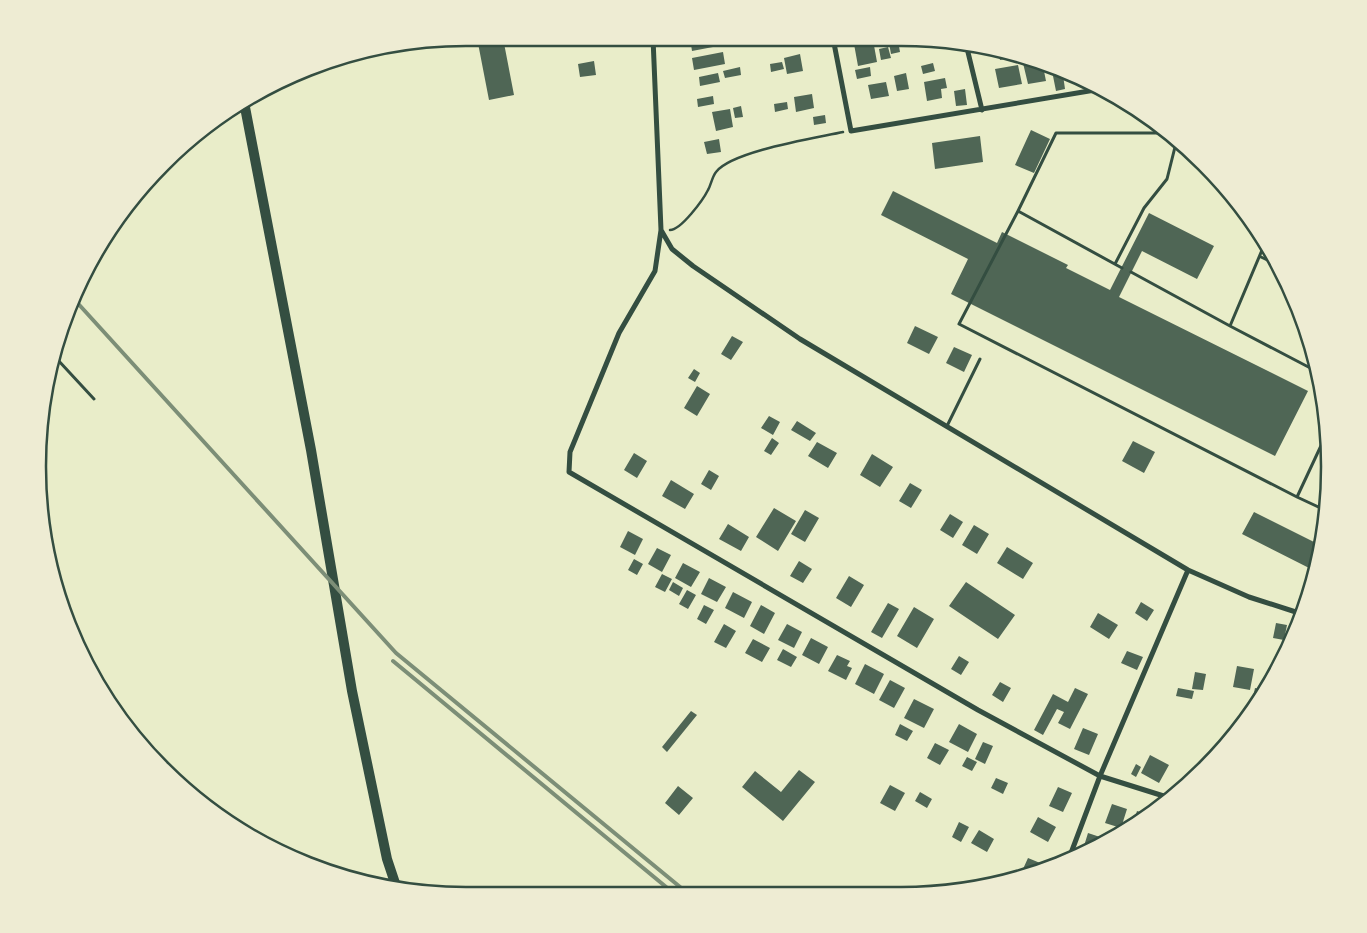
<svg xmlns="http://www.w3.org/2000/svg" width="1367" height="933" viewBox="0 0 1367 933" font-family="'DejaVu Sans',sans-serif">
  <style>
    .building { fill: #4f6655 }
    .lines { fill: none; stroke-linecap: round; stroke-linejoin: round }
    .path { stroke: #344e41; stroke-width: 2.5 }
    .service { stroke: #344e41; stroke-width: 3 }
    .minor { stroke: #344e41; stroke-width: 5 }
    .primary { stroke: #344e41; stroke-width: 10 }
    .rail { stroke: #7c8e77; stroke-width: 4 }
    .rim { fill: none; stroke: #344e41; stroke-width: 2.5 }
  </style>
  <rect width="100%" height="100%" fill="#e9edc9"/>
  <!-- building -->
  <path class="building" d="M477 38H503L514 95 489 100Z
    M690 38H712L713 47 692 51Z
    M781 38H805V41L783 45Z
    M873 40 877 62 858 66 854 44Z
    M898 41 900 52 891 54 889 43Z
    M888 47 891 58 881 60 879 49Z
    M723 52 725 64 694 70 692 58Z
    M998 52H1001L1016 57 1000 60Z
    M800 54 803 71 787 74 784 58Z
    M594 61 596 75 580 77 578 64Z
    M782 62 784 69 771 72 770 64Z
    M1031 62 1043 66 1046 81 1028 84 1023 63Z
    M933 63 935 71 923 74 921 66Z
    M1018 65 1022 84 999 88 995 69Z
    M740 67 741 75 725 78 723 71Z
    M870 67 871 76 857 79 855 70Z
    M718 73 720 82 700 86 699 77Z
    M906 73 909 89 897 91 894 76Z
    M1063 75 1065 89 1056 91 1053 76Z
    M945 78 947 88 941 89 942 98 927 101 924 82Z
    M886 82 889 96 871 99 868 85Z
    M965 89 967 105 956 106 954 91Z
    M812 94 814 108 796 112 794 97Z
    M713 96 714 104 698 107 697 99Z
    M787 102 788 109 775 112 774 104Z
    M741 106 743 117 735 118 733 108Z
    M730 109 733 127 716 131 712 112Z
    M825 115 826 123 814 125 813 117Z
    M1031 130 1050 139 1034 173 1015 165Z
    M980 136 983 162 935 169 932 143Z
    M719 139 721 152 707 154 704 142Z
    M893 191 997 243 1002 232 1068 265 1066 268 1110 290 1149 213 1214 246 1197 279 1142 251 1119 297 1308 391 1275 456 951 294 968 259 881 215Z
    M915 326 938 337 929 354 907 343Z
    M732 336 743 342 731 360 721 354Z
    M954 347 972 355 964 372 946 363Z
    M694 369 700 373 695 382 688 378Z
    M697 386 710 394 697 416 684 408Z
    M769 416 780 422 773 435 761 428Z
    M797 421 816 433 810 441 791 430Z
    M772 438 779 443 771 455 764 451Z
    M1133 441 1155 452 1144 473 1122 461Z
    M817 442 837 453 828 468 808 456Z
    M634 453 647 461 637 478 624 470Z
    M872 454 893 467 880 487 860 475Z
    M709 470 719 476 711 490 701 484Z
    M671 480 694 494 685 509 662 496Z
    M910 483 922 490 911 508 899 501Z
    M774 508 796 521 778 551 756 537Z
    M805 510 819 518 805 542 791 534Z
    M1254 512 1322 546 1315 571 1242 534Z
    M950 514 963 522 953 538 940 530Z
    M728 524 749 537 741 551 719 539Z
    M974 525 989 534 977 554 962 545Z
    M628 531 643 539 635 555 620 547Z
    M1007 547 1033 563 1023 579 997 563Z
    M657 548 671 555 662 572 648 564Z
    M634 559 643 564 637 575 628 570Z
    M799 561 812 569 803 583 790 576Z
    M683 563 700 572 691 587 675 578Z
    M662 574 672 579 665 592 655 587Z
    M849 576 864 585 851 607 836 598Z
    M709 578 726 587 717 602 701 594Z
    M673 582 683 588 679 596 669 590Z
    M966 582 1015 615 998 639 949 606Z
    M687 590 696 595 688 609 679 604Z
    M733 592 752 602 744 618 725 608Z
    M1141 602 1154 610 1147 621 1135 613Z
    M888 603 899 609 882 638 871 632Z
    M704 605 714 610 706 624 697 619Z
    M761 605 775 613 764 634 750 626Z
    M914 607 934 619 917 648 897 636Z
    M1098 613 1118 625 1109 639 1090 627Z
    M1276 623 1287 625 1284 640 1273 638Z
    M724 624 736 631 726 648 714 642Z
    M787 624 802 632 794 648 778 640Z
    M811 638 828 647 819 664 802 655Z
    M753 639 770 648 762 662 745 653Z
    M783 649 797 657 791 667 777 660Z
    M1127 651 1143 657 1137 670 1121 663Z
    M837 655 850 661 847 666 852 668 846 680 828 671Z
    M959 656 969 662 961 675 951 669Z
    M865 664 884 674 874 694 855 684Z
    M1237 666 1254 669 1250 690 1233 687Z
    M1195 672 1206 674 1203 690 1192 689Z
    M890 680 905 688 894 708 879 700Z
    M1000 682 1011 688 1003 702 992 695Z
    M1075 688 1088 694 1070 729 1058 723 1064 712 1057 709 1043 735 1034 730 1053 694 1068 702Z
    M1178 688 1194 691 1192 699 1176 696Z
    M1255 688 1265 690 1256 707 1251 706Z
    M914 699 934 709 924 728 904 718Z
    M691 711 697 715 667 752 662 747Z
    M900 724 913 731 907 741 895 735Z
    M959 724 977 734 968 752 949 742Z
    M1083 728 1098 734 1089 755 1074 749Z
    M983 742 993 746 985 764 975 759Z
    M935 743 949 750 940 765 927 758Z
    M1150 755 1169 765 1159 783 1141 773Z
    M967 757 977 762 972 771 962 766Z
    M1199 763 1208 765 1195 777Z
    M1136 764 1141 767 1136 777 1131 774Z
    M799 770 815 782 783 821 742 787 755 771 781 792Z
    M996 778 1008 783 1003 794 991 788Z
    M890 785 905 793 895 811 880 803Z
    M678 786 693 798 679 815 665 803Z
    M1058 787 1072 793 1063 812 1049 806Z
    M920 792 932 799 927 808 915 801Z
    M1112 804 1127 809 1121 828 1105 823Z
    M1137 811 1149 815 1132 827Z
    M1038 817 1056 827 1048 842 1030 832Z
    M959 822 969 827 961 842 952 837Z
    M979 830 994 839 987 852 971 843Z
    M1088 833 1103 838 1101 843 1092 848 1084 846Z
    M1028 858 1045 865 1043 869 1031 873 1023 869Z"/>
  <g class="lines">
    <!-- path -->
    <path class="path" d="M670 230C681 230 703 200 708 190 711 185 712 177 716 172 732 151 816 138 843 132"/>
    <!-- service -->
    <path class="service" d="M1018 211 1056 133H1161
      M1261 257 1276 264
      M1115 264 1144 208 1167 179 1176 143
      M1122 268 1018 211 959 324 1297 497 1326 435
      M1131 272 1230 326 1265 243
      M1230 326 1318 372
      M57 359 94 399
      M1312 369 1315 362
      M947 426 980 359
      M1297 497 1325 510"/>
    <!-- minor -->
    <path class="minor" d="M653 38 661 230 655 271 619 333 570 452 569 472 978 710 1100 776 1170 798
      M833 38 851 131 1101 89
      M966 44 982 110
      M661 230 672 249 693 266 800 339 1188 570 1249 597 1302 614
      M1068 861 1100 776 1188 570"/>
    <!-- primary -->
    <path class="primary" d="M244 102 311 450 352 691 387 859 397 889"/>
    <!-- rail -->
    <path class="rail" d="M73 298 396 653 691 896
      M393 661 677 896"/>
  </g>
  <!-- crop -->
  <path d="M0 0H1367V933H0ZM466 46H901A420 420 0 0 1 1321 466V467A420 420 0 0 1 901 887H466A420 420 0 0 1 46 467V466A420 420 0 0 1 466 46Z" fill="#eeecd3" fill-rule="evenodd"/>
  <path class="rim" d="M466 46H901A420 420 0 0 1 1321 466V467A420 420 0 0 1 901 887H466A420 420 0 0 1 46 467V466A420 420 0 0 1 466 46Z"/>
</svg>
